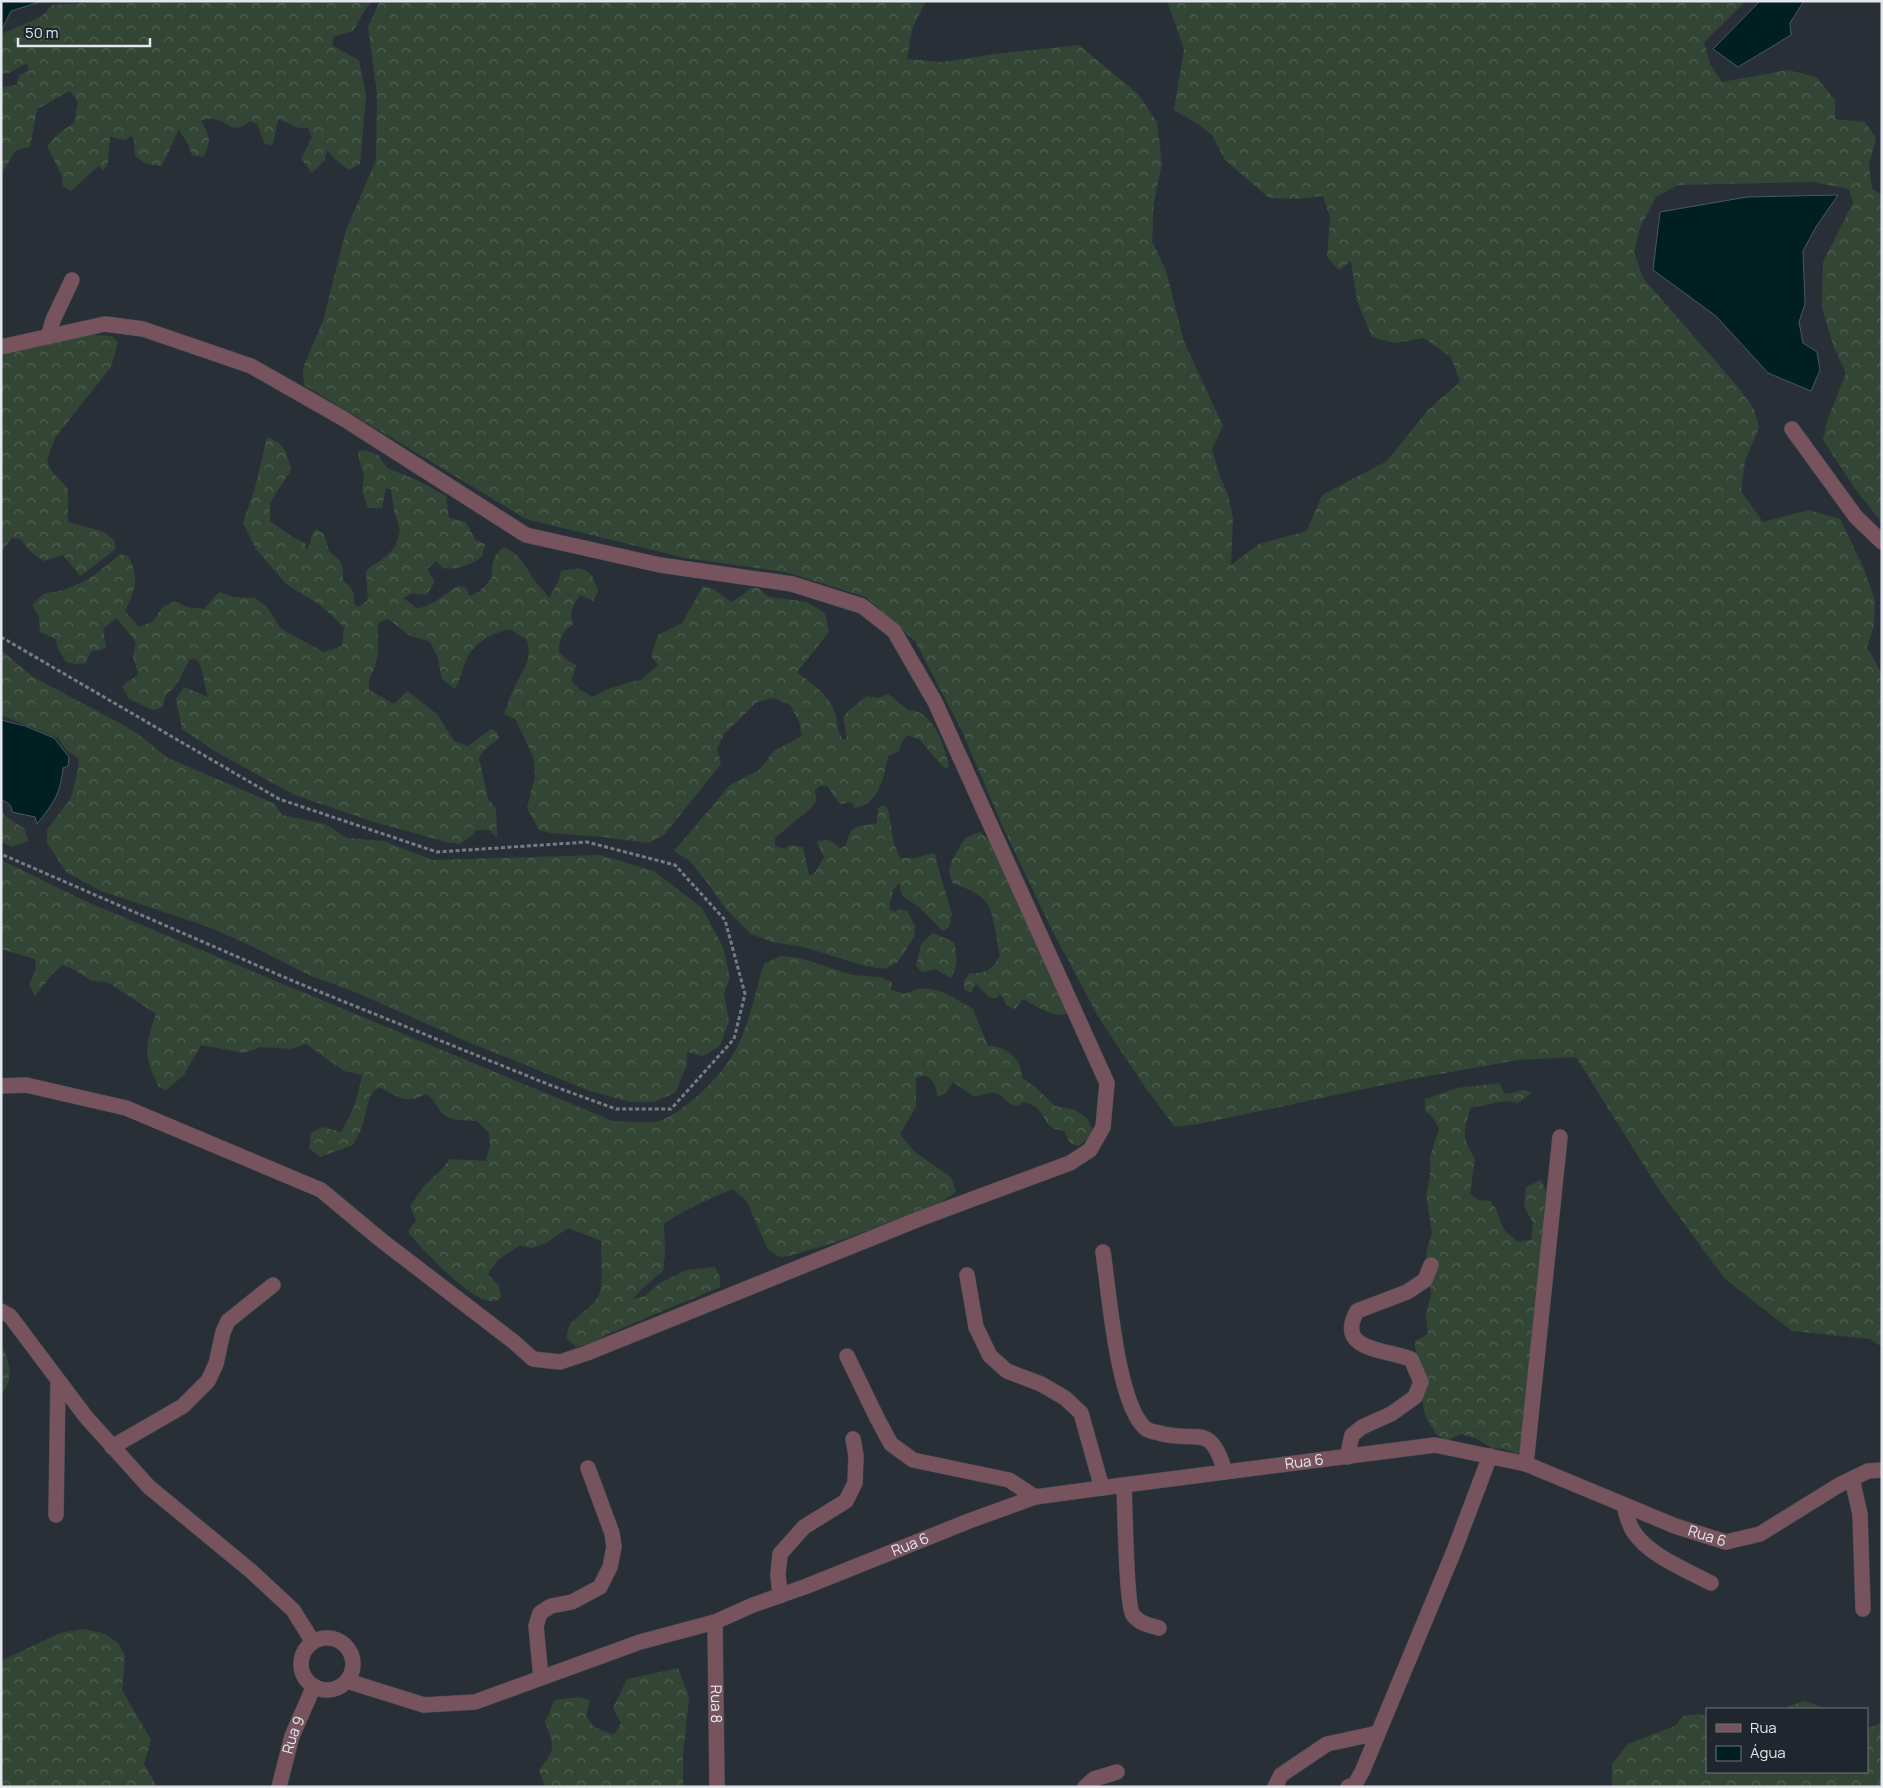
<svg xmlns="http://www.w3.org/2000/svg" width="1883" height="1788" viewBox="0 0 1883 1788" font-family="Manrope,sans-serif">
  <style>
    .forest { fill: url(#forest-crowns) }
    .water { fill: #001f20; stroke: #445b5e }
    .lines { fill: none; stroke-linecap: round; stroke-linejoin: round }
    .minor-casing { stroke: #474d54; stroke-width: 16 }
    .path { stroke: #777c83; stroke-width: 3; stroke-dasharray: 4 2.5; stroke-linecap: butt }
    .minor { stroke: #76535d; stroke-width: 15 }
    .labels { text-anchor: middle; stroke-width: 4; stroke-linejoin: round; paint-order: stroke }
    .street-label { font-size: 15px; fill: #e4e8ee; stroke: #1f262d }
  </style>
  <defs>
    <pattern id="forest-crowns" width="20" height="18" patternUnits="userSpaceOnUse" patternTransform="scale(1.25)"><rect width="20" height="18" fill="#334636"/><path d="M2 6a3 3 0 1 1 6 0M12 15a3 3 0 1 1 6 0" fill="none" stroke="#506153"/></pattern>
  </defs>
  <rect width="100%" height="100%" fill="#292f37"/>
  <!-- forest -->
  <path class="forest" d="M86 1H372L365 10 353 31 333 37V46L359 60 366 95 360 164 349 170 336 160 327 150 325 160 312 173 301 159 312 137 308 128H299L278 119 273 145 265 144 257 124 250 121C231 137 229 120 213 119 209 118 204 120 201 120 209 137 213 140 203 157L192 155 188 144 179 130C172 142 169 154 161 166L147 164 135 156 134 139 131 136 125 140 110 137 108 163 104 170 98 166 71 191 63 186 62 176 47 146 58 134 74 123 78 102 70 91 37 109 30 147 16 150 1 175V87L17 85 19 75 29 70 27 63 9 73 1 74V34L41 17 52 5 86 3Z
    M380 1H926L912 29 907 59 943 62 995 54 1079 45 1138 94 1157 122 1162 163 1154 202 1152 241 1166 271 1184 342 1223 426 1212 449 1219 474 1228 495 1233 518 1231 565 1259 544 1307 531 1322 495 1387 461 1428 410 1460 382 1451 357 1424 338 1395 343 1372 337 1357 301 1351 261 1339 270 1327 257 1330 217 1323 196 1298 199 1269 198 1225 160 1212 135 1199 125 1174 110 1184 49 1167 1H1746L1704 42 1710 64 1722 82 1788 70 1816 77 1835 100V119L1865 122 1876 138 1869 165 1872 189 1882 195V523L1856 490 1823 440 1827 421 1846 373 1833 345 1822 307 1823 262 1853 203 1849 189 1812 182 1678 185 1656 197 1640 228 1634 252 1643 278 1738 387 1754 409 1759 428 1745 461 1741 491 1763 522 1809 510 1840 519 1864 569 1875 601 1874 626 1867 647 1882 674V1347L1870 1339 1792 1331 1725 1279 1660 1191 1576 1057 1518 1060 1406 1080 1199 1124 1175 1127 1147 1090 1099 1018 1052 930 1002 825 962 731 915 641 866 597 785 572 685 558 526 519 304 385 303 368 323 321 346 230 376 160 377 94 368 27Z
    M74 334 112 336 118 342 111 367 55 438 47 460 50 469 68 489V522L104 532 114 540 116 549 80 576 63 555 44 561 31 552 20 539 12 538 1 552V348Z
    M267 437C286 445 286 451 291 470L270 503V521L291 536 305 543 307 550C313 542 309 536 316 529L324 534 329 551 340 561 343 569V581C353 587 354 593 354 604L359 607 368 600 366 572 370 567 383 559 395 547 400 531 394 510 391 489 386 488 382 508H368L362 491 364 476 359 459 358 451 364 450 378 455 387 468 419 481 446 496 449 518 466 522 475 540 485 544 482 557C468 566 458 570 442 568L437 561 427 569 435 582 426 595 413 593 403 598 418 609 433 603 458 586 467 588 469 596 480 591 492 578C492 564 492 556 504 547 522 555 523 564 534 579 538 586 545 591 549 598L559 580 561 571C584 566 592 568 598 592L593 601 580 595C573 605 569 612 573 624 562 632 559 639 559 652L568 661 577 665 571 680 579 689 593 697 605 690 630 682 641 680 658 665 651 656 658 635 682 623 703 586 713 589 731 602 743 595 750 588H758L769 597 807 602 825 613 829 632 797 672C810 683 830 695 835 713 839 726 835 726 843 740L847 738 843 717 849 710 867 696 879 698 888 694 908 710C933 709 944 745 949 766L945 769 919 739 907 735 902 742 899 751 888 756C884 777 879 804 855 808L851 802 840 804 827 786H820L815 790 816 801 811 808 775 838V846L784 849 791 845 803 847 809 875 814 874 824 857 817 842C828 838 833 840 840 849L846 845C851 823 858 827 877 823L878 808 883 805 888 809 894 844 900 858H915L933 853 936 856 937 864 952 914 949 927 943 931 919 907 902 896 899 883 893 890 889 909 895 912 899 909 907 911 915 926 914 937 898 962 884 969 865 966 804 947 772 942 751 934 725 908 709 885 690 861 674 851 730 785 759 770 774 751 802 736 799 721 790 705 774 698 757 702 724 734 717 749 721 764 664 835 648 843 604 837 551 833 539 830 527 808 535 776 534 759 516 720 504 714C508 704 511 694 516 684 525 666 532 661 527 640L510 629C490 634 473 642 465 663 462 672 460 680 455 689L442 679 437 655 429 641 410 636 388 619 378 623C378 637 379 650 376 663 373 674 368 677 369 690L394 704 407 691 437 714 454 741 468 746 491 729 497 732 499 738 484 750 479 758 488 799 496 808 497 838 489 830H476L472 836 459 844 446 842 374 822 295 795 218 753 182 729 176 699 184 687 208 697 200 664 196 659H190L175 687 166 695 163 707 153 710 129 699 122 686 138 675 133 656 136 642 117 618 103 629 106 648 91 652 86 663 76 664 66 662 57 647 56 639 40 632 39 617 32 605 43 594 64 590 89 579 121 554 128 556C140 578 135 590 125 611L139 627 152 622 163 607 175 601 187 607 204 609 219 592 234 597 255 598 267 607 281 629 324 652 342 646 344 627 320 605 286 584 256 549 243 523 255 488Z
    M1 650 33 677 118 722 138 734 168 758 275 804 282 815 325 824 347 838 384 841 432 860 600 855 654 871 702 908 723 947 730 978 724 993 729 1021 720 1046 703 1056 687 1052V1064L675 1093 653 1102H631L590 1091 468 1042 355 992 311 976 252 946 206 926 101 891 66 872 47 843V830L71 798 79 765 78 758 67 751 58 738 1 715Z
    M1 806 5 816 25 829 28 841 12 847 1 842Z
    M980 832 992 842 1067 1008 1066 1014C1052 1018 1035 1005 1023 999L1015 1009 1006 1005 1003 997 1000 994 997 998H990L976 984 971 993 964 989V981L970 973C987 974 991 970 1000 956 997 943 994 911 986 902 978 892 963 887 952 883L949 871 951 862 965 838Z
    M1 860 85 901 170 937 613 1121C624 1121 651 1124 659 1121 687 1111 726 1072 738 1045 751 1019 755 991 764 964L781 956 800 958 852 975 880 977 892 982 891 990 906 994C928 979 954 998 973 1009L988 1046C1007 1046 1022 1059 1022 1078L1035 1087 1055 1106 1075 1110 1087 1118 1092 1129 1088 1138 1078 1146 1070 1143 1064 1131C1041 1127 1049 1118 1036 1107 1033 1105 1027 1103 1024 1102L1017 1106C1005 1104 1005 1095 996 1093 990 1092 981 1095 975 1097L953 1082 946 1093 937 1097C937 1087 934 1079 924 1075L916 1078V1107L900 1134 915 1152 951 1177 956 1192 940 1203 837 1242 789 1256 780 1257 768 1250 747 1202 733 1189C709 1199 685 1209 664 1224L665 1254 663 1271 645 1286 633 1299 645 1296 660 1283 686 1270 715 1267 720 1277V1287L608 1334 591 1344 576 1347 567 1338C566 1315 593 1313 600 1292 603 1284 601 1252 601 1241L568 1228 548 1242 532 1248 519 1246 498 1260 488 1274 499 1286 501 1297C499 1299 497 1301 494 1301 474 1306 420 1247 408 1232L416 1220 410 1206 425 1185 441 1170 450 1159 486 1161 490 1146 489 1133 477 1121C465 1120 451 1122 442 1113 436 1105 435 1100 426 1094 403 1106 399 1095 378 1087L370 1096 362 1127 353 1145 320 1157 309 1148 311 1133 322 1127 341 1132C353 1112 358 1098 362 1075L344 1071 306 1044 291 1049 261 1047 244 1053 201 1045 184 1075 166 1090 159 1087C143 1056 145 1046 156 1014L107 982 92 981 71 968 62 965 54 972 35 996 29 984 36 970 35 959 1 949Z
    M933 933 954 942C957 955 959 967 950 978L936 969 922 972 916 966 921 944Z
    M1499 1083 1505 1094 1525 1090 1531 1093 1518 1103 1505 1101 1470 1108C1469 1116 1466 1122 1465 1128 1463 1139 1470 1151 1475 1159L1470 1194 1478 1200 1490 1201 1496 1209 1504 1230 1518 1242 1531 1240 1533 1223 1524 1206 1526 1187 1541 1180 1546 1191 1523 1449 1517 1454 1504 1449 1492 1448 1477 1439 1461 1434 1446 1441 1436 1434 1425 1415 1422 1399 1423 1369 1416 1353 1415 1341 1428 1334 1426 1314 1431 1295 1426 1253 1432 1232 1426 1195 1430 1176V1157L1439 1129 1433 1118 1425 1110V1099L1457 1088Z
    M1 1344C9 1359 15 1380 1 1394Z
    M83 1629 106 1634 119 1644 125 1656 122 1690 151 1740 144 1764 157 1787H1V1661L60 1633Z
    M678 1668 689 1697 683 1755V1787H545L539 1770C556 1748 555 1748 545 1722L555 1700 579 1697 590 1700 586 1716 594 1727 614 1735 621 1723 613 1708 627 1679Z
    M1804 1701 1828 1709H1786L1789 1706Z
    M1700 1714 1707 1717V1772H1867V1728L1877 1725 1882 1721V1787H1612V1764L1628 1744 1675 1726 1683 1716Z"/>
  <!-- water -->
  <path class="water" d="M1 1H43L11 11 1 31Z
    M1760 1H1804L1790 23 1791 35 1738 67 1713 49Z
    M1838 195 1816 227 1803 251 1805 304 1799 322 1803 343 1817 352 1820 370 1811 391 1768 373 1716 316 1653 270 1660 212 1747 197Z
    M1 720 25 726 54 738 69 757 68 766 63 768C60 795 54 802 37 824L35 817 12 812C12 805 8 802 1 800Z"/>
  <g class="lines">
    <defs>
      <g id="minor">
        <path d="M48 337 53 320 72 280"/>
        <path d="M1 347 105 324 143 329 251 366 344 419 526 535 660 565 792 584 862 606 894 631 935 702 1107 1083 1103 1127 1090 1150 1070 1163 919 1219 587 1353 560 1362 533 1359 514 1342 381 1240 321 1190 126 1108 26 1085 1 1086"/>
        <path d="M1792 429 1856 517 1882 542"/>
        <path d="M1103 1252C1109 1291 1117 1403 1145 1428 1148 1431 1155 1432 1159 1433 1197 1444 1210 1420 1225 1472"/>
        <path d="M967 1275 976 1327 990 1356 1007 1371 1041 1384 1065 1398 1081 1413 1102 1488"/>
        <path d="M1 1311 10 1316 86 1417 149 1487 251 1571 293 1610 313 1642"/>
        <path d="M847 1356 877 1418 891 1444 913 1460 1009 1480 1035 1497"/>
        <path d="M112 1447 183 1406 208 1381 216 1364 223 1332 228 1321 273 1285"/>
        <path d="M1347 1457 1352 1435 1362 1427 1391 1414 1415 1397 1421 1382 1411 1359C1385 1349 1335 1351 1357 1311L1407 1292 1425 1280 1431 1265"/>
        <path d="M1526 1464 1560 1137"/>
        <path d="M1852 1479 1860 1514 1863 1609"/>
        <path d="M1124 1485C1125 1504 1126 1605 1133 1615 1140 1624 1149 1625 1159 1628"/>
        <path d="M1624 1505C1626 1514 1628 1523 1633 1531 1648 1555 1686 1570 1711 1583"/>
        <path d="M56 1515 58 1381"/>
        <path d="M780 1596 778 1574 780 1554 804 1527 846 1501 855 1483 856 1456 853 1439"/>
        <path id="s1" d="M715 1622 717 1787"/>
        <circle cx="327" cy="1664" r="26"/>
        <path d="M541 1678 536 1626 540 1613 551 1606 572 1602 600 1587 610 1567 614 1547 612 1533 588 1468"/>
        <path id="s2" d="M347 1681 424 1705 475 1702 640 1642 715 1622 753 1605 807 1586 969 1521 1035 1497 1124 1485 1435 1445 1526 1464 1675 1526 1726 1542 1760 1534 1839 1485 1868 1471 1882 1470"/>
        <path id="s3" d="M279 1787 292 1736 314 1686"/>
        <path d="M1085 1787 1094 1779 1117 1772"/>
        <path d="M1275 1787 1281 1775 1327 1744 1378 1733"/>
        <path d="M1348 1787 1355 1784 1362 1772 1454 1551 1490 1456"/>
      </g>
    </defs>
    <!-- minor casing -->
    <use href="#minor" class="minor-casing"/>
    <!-- path -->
    <path class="path" d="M1 637 279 799 437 852 587 842 675 865 725 920 745 994 734 1039 671 1109H616L550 1085 293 981 1 854"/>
    <!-- minor -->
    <use href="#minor" class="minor"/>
  </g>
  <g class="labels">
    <!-- street labels -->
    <g class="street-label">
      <text dy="5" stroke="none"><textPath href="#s2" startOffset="1000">Rua 6</textPath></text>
      <text dy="5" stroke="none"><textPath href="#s2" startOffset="1420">Rua 6</textPath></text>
      <text dy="5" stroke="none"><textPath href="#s2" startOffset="595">Rua 6</textPath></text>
      <text dy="5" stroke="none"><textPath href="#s1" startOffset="82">Rua 8</textPath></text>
      <text dy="5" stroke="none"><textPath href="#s3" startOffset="54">Rua 9</textPath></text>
    </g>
  </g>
  <!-- border -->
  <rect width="1883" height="1788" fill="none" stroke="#e4e8ee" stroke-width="5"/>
  <!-- legend -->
  <rect x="1706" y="1708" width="162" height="65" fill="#1f262d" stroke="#6e747a"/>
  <rect x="1716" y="1724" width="25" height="8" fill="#76535d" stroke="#6e747a"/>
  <text x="1750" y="1733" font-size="15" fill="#e4e8ee">Rua</text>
  <rect x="1716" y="1746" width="25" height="15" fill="#001f20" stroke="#6e747a"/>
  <text x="1750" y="1758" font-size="15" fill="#e4e8ee">Água</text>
  <!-- scale -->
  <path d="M18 38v8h132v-8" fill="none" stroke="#e4e8ee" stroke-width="2.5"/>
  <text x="25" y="38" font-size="15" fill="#e4e8ee" stroke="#1f262d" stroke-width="4" paint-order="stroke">50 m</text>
</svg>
